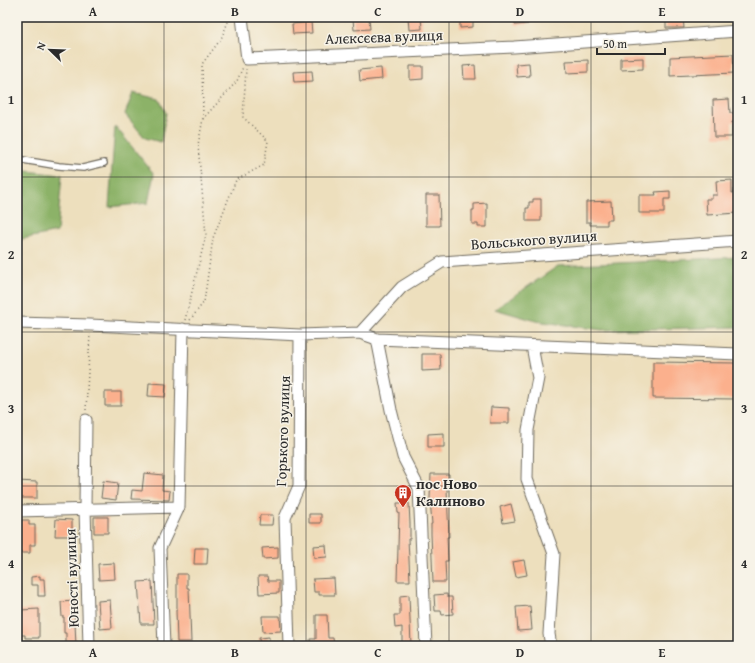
<svg xmlns="http://www.w3.org/2000/svg" width="755" height="663" viewBox="0 0 755 663" font-family="'Gentium Book Plus',serif">
  <style>
    .forest { fill: #8cb268; stroke: #5c6e4a }
    .building { fill: #fbb08d }
    .lines { fill: none; stroke-linecap: round; stroke-linejoin: round }
    .lane-casing { stroke: #6f6a5e; stroke-width: 8 }
    .street-casing { stroke: #6f6a5e; stroke-width: 13 }
    .path { stroke: #6f6a5e; stroke-width: 1.5; stroke-dasharray: 1 3; stroke-linecap: butt }
    .lane { stroke: #fff; stroke-width: 5.5 }
    .street { stroke: #fff; stroke-width: 11 }
    .grid { fill: none; stroke: #2b2b2b; stroke-width: 1; stroke-opacity: 0.55 }
    .labels { text-anchor: middle; stroke-width: 3; stroke-linejoin: round; paint-order: stroke }
    .street-label { font-size: 15px; fill: #2b2b2b; stroke: #f7f3e8 }
    .poi-label { font-size: 15px; font-weight: bold; fill: #2b2b2b; stroke: #f7f3e8; text-anchor: start }
    .neatline { fill: none; stroke: #2b2b2b; stroke-width: 1.5 }
    .grid-label { font-size: 13px; text-anchor: middle; font-weight: bold; fill: #2b2b2b }
  </style>
  <rect width="100%" height="100%" fill="#f7f3e8"/>
  <filter id="ink" filterUnits="userSpaceOnUse"><feTurbulence type="fractalNoise" baseFrequency=".025" numOctaves="2"/><feDisplacementMap in="SourceGraphic" scale="8" xChannelSelector="R" yChannelSelector="G"/><feConvolveMatrix kernelMatrix="1 2 1 2 8 2 1 2 1" color-interpolation-filters="sRGB"/></filter>
  <filter id="wash" filterUnits="userSpaceOnUse"><feTurbulence type="fractalNoise" baseFrequency=".012" numOctaves="4" result="noise"/><feDisplacementMap in="SourceGraphic" scale="16" xChannelSelector="R" yChannelSelector="G"/><feGaussianBlur stdDeviation="0.9" result="paint"/><feColorMatrix in="noise" values="0 0 0 0 0 0 0 0 0 0 0 0 0 0 0 0 0 1.4 0 .05"/><feComposite in="paint" operator="in"/></filter>
  <g filter="url(#wash)">
    <rect width="100%" height="100%" fill="#eddfbd"/>
    <!-- forest -->
    <path class="forest" d="M133 93 159 99 166 113 161 142 145 138 125 114Z
      M115 126 154 174 148 203 109 207Z
      M17 170 62 175 57 232 17 240Z
      M738 257V327L602 330 536 321 495 309 558 266Z"/>
    <g id="blocks">
      <!-- building -->
      <path class="building" d="M408 17H421L422 29 409 30Z
        M460 17H473V27L460 28Z
        M514 17H527L528 24 515 25Z
        M666 17H683L684 28H666Z
        M369 18 370 29 354 30 353 19Z
        M311 22 312 33 293 34 292 24Z
        M733 54 734 73 670 76V57Z
        M643 58V69L621 70V59Z
        M588 60V72L567 73 566 61Z
        M529 63 530 76 517 77 516 64Z
        M475 65 476 79H464L463 66Z
        M410 66H423V79L410 80Z
        M381 68 382 79 360 81 359 70Z
        M312 71 313 81 294 82 293 72Z
        M729 99 730 113H738V122H732V137H714L713 100Z
        M732 180V193L738 192V213L707 215 706 199H712V195H717L716 181Z
        M670 191V199H664V213H639V195H656L655 192Z
        M426 195H439L440 226H426Z
        M533 199H541V221H526V208H529V202H533Z
        M611 201 612 220H607V225H590V222H586V202Z
        M487 203V227H478V224H472V210H474V204Z
        M422 354H440L441 370 422 371Z
        M653 362 737 363 736 399 653 398Z
        M149 383 166 384 165 397 148 396Z
        M105 392H121V406H105Z
        M491 407 509 408V423H490Z
        M444 433V447H428V434Z
        M144 473 163 475 162 490 170 491 169 500 131 499 132 490 142 491Z
        M431 474H449V489H447L449 537H447L448 561H445L446 582H433L431 534V524H432L430 498Z
        M17 481 37 482V498H17Z
        M103 481 118 483 116 500 101 498Z
        M397 503H409L410 524V539H408L410 581H397L399 513H398Z
        M511 504 515 521 503 523 500 507Z
        M309 514H321V523H309Z
        M260 515H273L272 525H259Z
        M94 517H108V533H94Z
        M56 519 72 520V536H55Z
        M17 520H29V525H35V545H30V553H17Z
        M326 545 327 557 314 558 313 546Z
        M278 547V558L263 559 262 548Z
        M195 548H208L207 564H194Z
        M524 560 527 575 516 577 513 562Z
        M114 563 115 579 99 580 98 564Z
        M177 574H187V588H189L191 642H177L176 610H177Z
        M40 576V579H44L45 596H38V585H31V577Z
        M258 576H267L268 581H279V593L259 594Z
        M334 578 335 595H319V592H314L313 579Z
        M152 581 154 624H141L138 582Z
        M447 594V597H452L453 614 442 615 441 611H435L434 595Z
        M409 595 411 646H402V627L395 628 394 615H400V596Z
        M110 600 112 628 100 629 98 601Z
        M74 601 76 646H66V633H64V617H62L61 602Z
        M530 606 532 630 518 631 516 607Z
        M39 609V638H25V635H20V610Z
        M316 615H327L328 638H333L334 646H311L310 639H316Z
        M262 616H280L281 631 263 632Z
        M269 637V646H260L259 638Z"/>
    </g>
  </g>
  <g filter="url(#ink)">
    <use href="#blocks" fill-opacity="0" stroke="#6f6a5e" stroke-width="1"/>
    <g class="lines">
      <defs>
        <path id="lane" d="M17 159 59 166 83 168 104 163"/>
        <path id="street" d="M242 17 247 59 514 47 738 31
          M17 323 90 325 300 335 360 333 377 339 738 354
          M360 333 402 287 442 262 738 241
          M377 339 391 410 403 457 419 488 426 646
          M532 346 538 378 528 430 527 479 554 554 549 634 551 646
          M86 420 85 509 89 646
          M17 511 179 507
          M164 646 160 548 179 507 183 329
          M289 646 285 518 299 486 300 335"/>
      </defs>
      <!-- lane casing -->
      <use href="#lane" class="lane-casing"/>
      <!-- street casing -->
      <use href="#street" class="street-casing"/>
      <!-- path -->
      <path class="path" d="M203 119 202 64 221 39 230 17
        M185 320 206 235 198 145 203 119 237 81 243 67
        M190 320 204 302 213 238 236 180 264 165 268 141 243 117 246 69
        M86 410 90 334"/>
      <!-- lane -->
      <use href="#lane" class="lane"/>
      <!-- street -->
      <use href="#street" class="street"/>
    </g>
  </g>
  <!-- grid -->
  <path class="grid" d="M164 17V646M306 17V646M449 17V646M591 17V646M17 177H738M17 332H738M17 486H738"/>
  <!-- icons -->
  <defs>
    <symbol id="building-pin" viewBox="-11 -11 22 30"><path d="M0 17L-7.5 6A9.5 9.5 0 1 1 7.5 6Z" fill="#c8321e" stroke="#f7f3e8"/><path d="M-4-6H4V6H1V3H-1V6H-4ZM-2.5-4.3h1.7v1.8h-1.7ZM.8-4.3h1.7v1.8H.8ZM-2.5-1h1.7V.8h-1.7ZM.8-1h1.7V.8H.8Z" fill="#fff"/></symbol>
  </defs>
  <g fill-rule="evenodd">
    <use href="#building-pin" x="393" y="483" width="20" height="27"/>
  </g>
  <g class="labels">
    <!-- street labels -->
    <g class="street-label">
      <text transform="translate(384 37) rotate(-2)" y="5">Алєксєєва вулиця</text>
      <text transform="translate(534 240) rotate(-4)" y="5">Вольського вулиця</text>
      <text transform="translate(283 431) rotate(-88)" y="5">Горького вулиця</text>
      <text transform="translate(72 578) rotate(-92)" y="5">Юності вулиця</text>
    </g>
    <!-- poi labels -->
    <g class="poi-label">
      <text x="416" y="489">пос Ново<tspan x="416" dy="17">Калиново</tspan></text>
    </g>
  </g>
  <!-- margin -->
  <rect width="755" height="663" fill="none" stroke="#f7f3e8" stroke-width="44"/>
  <!-- north arrow -->
  <g transform="translate(50 50) rotate(293)" stroke="#f7f3e8" stroke-width="3" paint-order="stroke">
  <path d="M0-3L7 15L0 10L-7 15Z" fill="#2b2b2b"/>
  <text y="-6" font-size="11" font-weight="bold" text-anchor="middle" fill="#2b2b2b">N</text>
  </g>
  <!-- scale -->
  <path d="M597 48v6h68v-6" fill="none" stroke="#2b2b2b" stroke-width="2"/>
  <text x="603" y="48" font-size="12" fill="#2b2b2b" stroke="#f7f3e8" stroke-width="3" paint-order="stroke">50 m</text>
  <rect x="22" y="22" width="711" height="619" class="neatline"/>
  <g class="grid-label">
    <text x="93" y="16">A</text>
    <text x="235" y="16">B</text>
    <text x="378" y="16">C</text>
    <text x="520" y="16">D</text>
    <text x="662" y="16">E</text>
    <text x="11" y="104">1</text>
    <text x="744" y="104">1</text>
    <text x="11" y="259">2</text>
    <text x="744" y="259">2</text>
    <text x="11" y="413">3</text>
    <text x="744" y="413">3</text>
    <text x="11" y="568">4</text>
    <text x="744" y="568">4</text>
    <text x="93" y="657">A</text>
    <text x="235" y="657">B</text>
    <text x="378" y="657">C</text>
    <text x="520" y="657">D</text>
    <text x="662" y="657">E</text>
  </g>
</svg>
